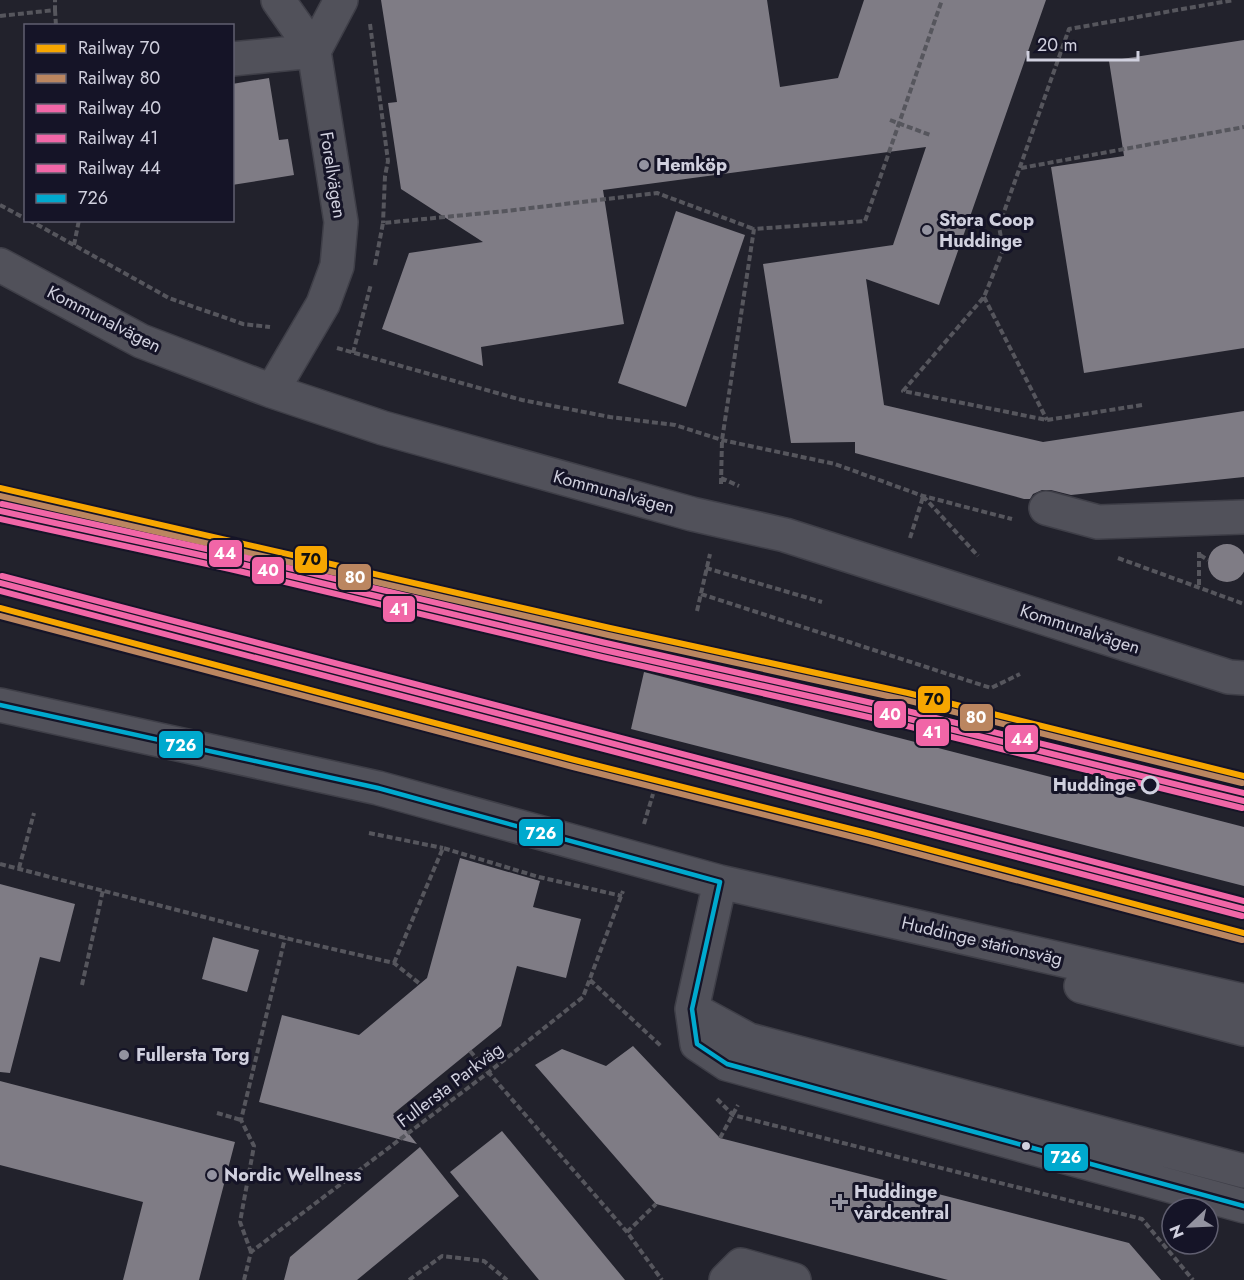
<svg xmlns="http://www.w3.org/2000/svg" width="1244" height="1280" viewBox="0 0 1244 1280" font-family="Jost,sans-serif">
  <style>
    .building { fill: #7f7c85 }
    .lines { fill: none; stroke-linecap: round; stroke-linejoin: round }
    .minor-casing { stroke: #3f3f48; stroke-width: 36 }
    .path { stroke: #56565d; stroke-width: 4; stroke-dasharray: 6 3; stroke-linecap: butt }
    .minor { stroke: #51515a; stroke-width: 33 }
    .path-bridge { stroke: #56565d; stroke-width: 4; stroke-dasharray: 6 3; stroke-linecap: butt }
    .bus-1-casing { stroke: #151427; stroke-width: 9 }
    .bus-1 { stroke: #00a9ce; stroke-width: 4.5 }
    .rail-1-casing { stroke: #151427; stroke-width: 10 }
    .rail-2-casing { stroke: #151427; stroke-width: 10 }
    .rail-3-casing { stroke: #151427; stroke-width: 10 }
    .rail-4-casing { stroke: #151427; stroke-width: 10 }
    .rail-5-casing { stroke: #151427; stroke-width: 10 }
    .rail-1 { stroke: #f7a600; stroke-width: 6 }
    .rail-2 { stroke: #bb8660; stroke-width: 6 }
    .rail-3 { stroke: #f166a7; stroke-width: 6 }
    .rail-4 { stroke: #f166a7; stroke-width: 6 }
    .rail-5 { stroke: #f166a7; stroke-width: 6 }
    .poi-dot { fill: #9393a0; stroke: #151427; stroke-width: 2 }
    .stop-dot { fill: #151427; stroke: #d0d0de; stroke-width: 3 }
    .bus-dot { fill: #d0d0de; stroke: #151427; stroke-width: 2 }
    .labels { text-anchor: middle; stroke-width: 6; stroke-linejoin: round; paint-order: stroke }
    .poi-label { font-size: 18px; font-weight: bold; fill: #d0d0de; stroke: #151427; text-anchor: start }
    .street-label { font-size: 18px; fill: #d0d0de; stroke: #151427 }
    .stop-label { font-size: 18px; font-weight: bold; fill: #d0d0de; stroke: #151427; text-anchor: end }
    .line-badge { stroke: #151427; stroke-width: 2 }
    .badge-label { font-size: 16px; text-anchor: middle; font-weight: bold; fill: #fff }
    .pale-badge-label { font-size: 16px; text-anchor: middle; font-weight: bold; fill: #111 }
  </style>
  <rect width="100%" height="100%" fill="#22222c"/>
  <!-- building -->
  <path class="building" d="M381 0H767L780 87 838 78 864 0H1046L939 305 866 279 884 405 1043 442 1244 411V477L1071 495 1051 490H1042L1033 494 1030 499H1024L855 453V442L791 443 763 264 893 245 926 147 603 190 624 324 481 347 483 366 382 329 409 253 483 242 401 189 388 103 397 102Z
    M1244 40V348L1084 373 1051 167 1124 156 1109 61Z
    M269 78 279 140 288 139 294 175 232 185V84Z
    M676 211 745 235 686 407 618 383Z
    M1208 563a19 19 0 1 1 38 0a19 19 0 1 1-38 0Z
    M644 672 1244 827V886L631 729Z
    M460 858 540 881 533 907 581 919 566 978 517 966 501 1026 393 1114 417 1144 259 1102 282 1015 359 1035 427 978Z
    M0 884 75 904 60 962 40 957 10 1073 0 1072Z
    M213 937 259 950 247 992 202 979Z
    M633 1046 720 1138 1129 1243 1161 1280H948L656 1204 535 1065 562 1049 606 1066Z
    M0 1081 235 1142 199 1280H123L143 1202 0 1165Z
    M502 1131 625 1280H539L450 1172Z
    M420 1147 459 1196 357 1280H284L290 1257Z"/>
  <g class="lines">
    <defs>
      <path id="minor" d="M314 51 341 0
        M232 59 314 51
        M0 265 141 341 272 391 383 428 692 514 785 535 1229 677 1244 678
        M272 391 323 304 337 266 341 222 314 51 278 0
        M1046 508 1098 522 1244 517
        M0 705 378 788 720 882 1244 1001
        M720 882 692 1009 697 1044 727 1064 1244 1206
        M1081 986 1244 1029
        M692 1009 749 1040 1244 1171
        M726 1280 741 1265 794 1280"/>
    </defs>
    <!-- minor casing -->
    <use href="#minor" class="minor-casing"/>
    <!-- path -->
    <path class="path" d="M55 10 56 26
      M0 16 55 10V0
      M370 24 388 161 385 176 383 223
      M1021 168 1244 127
      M0 205 26 219
      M29 220 169 298 243 324 270 327
      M74 245 79 220
      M375 265 383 223 506 211 657 193 754 229
      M984 297 1047 420
      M337 348 522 400 610 417 675 425 722 440 835 464 923 496 1012 519
      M353 353 371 284
      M1142 405 1047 420 903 391 984 297 1003 250 999 226 1069 29 1234 0
      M721 478 739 486
      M721 484 722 440 754 229 865 221 942 0
      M923 496 978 556
      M910 538 923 497
      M1199 552V587
      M1200 555 1208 560
      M1118 558 1244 604
      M706 568 822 602
      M701 594 991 688 1020 674
      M697 611 710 554
      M644 824 653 794
      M369 833 443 848
      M0 864 285 938 394 963 420 984
      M19 868 34 813
      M394 963 443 848 539 877 622 896
      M590 980 662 1047
      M82 985 103 890
      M470 1051 627 1232 662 1280
      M717 1099 733 1115 1142 1219 1193 1280
      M217 1113 241 1120
      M720 1138 738 1105
      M627 1232 656 1204
      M251 1252 240 1222 254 1146 241 1120 285 938
      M244 1280 251 1252 489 1072 583 997 623 891
      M409 1280 442 1256 484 1261 507 1280"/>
    <!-- minor -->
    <use href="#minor" class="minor"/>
    <!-- path-bridge -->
    <path class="path-bridge" d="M890 120 930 135"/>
    <defs>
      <path id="bus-1" d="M0 705 378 788 720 882
        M720 882 692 1009 697 1044 727 1064 1244 1206"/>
    </defs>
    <!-- bus-1 casing -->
    <use href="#bus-1" class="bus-1-casing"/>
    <!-- bus-1 -->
    <use href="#bus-1" class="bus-1"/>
    <defs>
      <path id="rail-1" d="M0 488 610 628 908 693 1244 776
        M0 608 575 760 871 834 1244 933"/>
      <path id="rail-2" d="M0 496 608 635 906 700 1242 783
        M0 616 573 767 869 841 1242 940"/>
      <path id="rail-3" d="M0 511 232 562 604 650 901 717 1244 801
        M0 583 1244 909"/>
      <path id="rail-4" d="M0 519 230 569 602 657 899 724 1242 808
        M0 591 1242 916"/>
      <path id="rail-5" d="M2 504 234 555 606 643 903 710 1244 793
        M2 576 1244 901"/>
    </defs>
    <!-- rail-1 casing -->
    <use href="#rail-1" class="rail-1-casing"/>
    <!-- rail-2 casing -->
    <use href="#rail-2" class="rail-2-casing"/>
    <!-- rail-3 casing -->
    <use href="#rail-3" class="rail-3-casing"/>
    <!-- rail-4 casing -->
    <use href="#rail-4" class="rail-4-casing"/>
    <!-- rail-5 casing -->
    <use href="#rail-5" class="rail-5-casing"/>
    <!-- rail-1 -->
    <use href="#rail-1" class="rail-1"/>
    <!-- rail-2 -->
    <use href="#rail-2" class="rail-2"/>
    <!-- rail-3 -->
    <use href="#rail-3" class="rail-3"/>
    <!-- rail-4 -->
    <use href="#rail-4" class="rail-4"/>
    <!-- rail-5 -->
    <use href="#rail-5" class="rail-5"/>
  </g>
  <!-- markers -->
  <g class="poi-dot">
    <circle cx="644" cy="165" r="6"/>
    <circle cx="927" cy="230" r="6"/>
    <circle cx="124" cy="1055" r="6"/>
    <circle cx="212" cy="1175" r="6"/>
    <path d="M837 1193h6v6h6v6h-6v6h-6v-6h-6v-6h6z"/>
  </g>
  <circle class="stop-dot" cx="1150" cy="785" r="8"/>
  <circle class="bus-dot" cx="1026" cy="1146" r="5"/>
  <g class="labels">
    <!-- poi labels -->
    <g class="poi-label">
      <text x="656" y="171">Hemköp</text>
      <text x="939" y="226">Stora Coop<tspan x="939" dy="21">Huddinge</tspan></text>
      <text x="136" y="1061">Fullersta Torg</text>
      <text x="224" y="1181">Nordic Wellness</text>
      <text x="854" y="1198">Huddinge<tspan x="854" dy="21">vårdcentral</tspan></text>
    </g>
    <!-- street labels -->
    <g class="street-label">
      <text transform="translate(333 175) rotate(81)" y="6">Forellvägen</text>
      <text transform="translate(104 319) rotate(27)" y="6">Kommunalvägen</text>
      <text transform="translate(614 492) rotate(15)" y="6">Kommunalvägen</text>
      <text transform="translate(1080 629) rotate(18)" y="6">Kommunalvägen</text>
      <text transform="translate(982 941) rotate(13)" y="6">Huddinge stationsväg</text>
      <text transform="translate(450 1085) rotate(-37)" y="6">Fullersta Parkväg</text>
    </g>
    <!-- stop labels -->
    <g class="stop-label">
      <text x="1136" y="791">Huddinge</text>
    </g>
  </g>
  <g class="line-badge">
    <rect x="208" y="539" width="35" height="29" rx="6" fill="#f166a7"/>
    <rect x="294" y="545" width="34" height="29" rx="6" fill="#f7a600"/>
    <rect x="251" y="556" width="34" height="29" rx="6" fill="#f166a7"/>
    <rect x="337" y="563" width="35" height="28" rx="6" fill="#bb8660"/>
    <rect x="382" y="595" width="34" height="28" rx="6" fill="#f166a7"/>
    <rect x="917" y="685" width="34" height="29" rx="6" fill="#f7a600"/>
    <rect x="873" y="700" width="34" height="29" rx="6" fill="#f166a7"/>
    <rect x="959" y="703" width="35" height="29" rx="6" fill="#bb8660"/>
    <rect x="915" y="718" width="35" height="29" rx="6" fill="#f166a7"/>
    <rect x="1004" y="724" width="35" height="29" rx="6" fill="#f166a7"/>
    <rect x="158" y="730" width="46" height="29" rx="6" fill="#00a9ce"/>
    <rect x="518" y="818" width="46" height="29" rx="6" fill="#00a9ce"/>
    <rect x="1043" y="1143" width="46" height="29" rx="6" fill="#00a9ce"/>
  </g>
  <g class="badge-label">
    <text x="225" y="559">44</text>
    <text x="268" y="576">40</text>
    <text x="355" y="583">80</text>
    <text x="399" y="615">41</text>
    <text x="890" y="720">40</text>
    <text x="976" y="723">80</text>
    <text x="932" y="738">41</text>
    <text x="1022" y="745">44</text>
    <text x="181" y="751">726</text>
    <text x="541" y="839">726</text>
    <text x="1066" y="1163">726</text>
  </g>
  <g class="pale-badge-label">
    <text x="311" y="565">70</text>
    <text x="934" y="705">70</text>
  </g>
  <!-- legend -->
  <rect x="24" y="24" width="210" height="198" fill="#151427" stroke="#605f70" stroke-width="1.5"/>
  <rect x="36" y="44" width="30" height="9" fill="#f7a600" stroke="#605f70" stroke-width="1.5"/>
  <text x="78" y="54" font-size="18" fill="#d0d0de">Railway 70</text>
  <rect x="36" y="74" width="30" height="9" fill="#bb8660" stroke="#605f70" stroke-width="1.5"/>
  <text x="78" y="84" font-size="18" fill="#d0d0de">Railway 80</text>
  <rect x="36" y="104" width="30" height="9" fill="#f166a7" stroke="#605f70" stroke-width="1.5"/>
  <text x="78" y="114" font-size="18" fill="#d0d0de">Railway 40</text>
  <rect x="36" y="134" width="30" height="9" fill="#f166a7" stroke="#605f70" stroke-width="1.5"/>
  <text x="78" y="144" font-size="18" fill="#d0d0de">Railway 41</text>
  <rect x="36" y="164" width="30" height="9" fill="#f166a7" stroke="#605f70" stroke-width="1.5"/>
  <text x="78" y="174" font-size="18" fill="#d0d0de">Railway 44</text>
  <rect x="36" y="194" width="30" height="9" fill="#00a9ce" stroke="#605f70" stroke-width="1.5"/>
  <text x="78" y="204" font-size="18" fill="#d0d0de">726</text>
  <!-- north arrow -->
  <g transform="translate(1190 1226) rotate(247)"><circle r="28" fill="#151427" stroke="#605f70" stroke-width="1.5"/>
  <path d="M0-4.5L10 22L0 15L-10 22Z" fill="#9393a0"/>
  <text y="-9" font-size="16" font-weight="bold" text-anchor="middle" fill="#d0d0de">N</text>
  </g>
  <!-- scale -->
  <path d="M1028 51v9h110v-9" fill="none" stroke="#d0d0de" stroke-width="3"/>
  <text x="1037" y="51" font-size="18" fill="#d0d0de" stroke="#151427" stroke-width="4.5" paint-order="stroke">20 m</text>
</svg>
